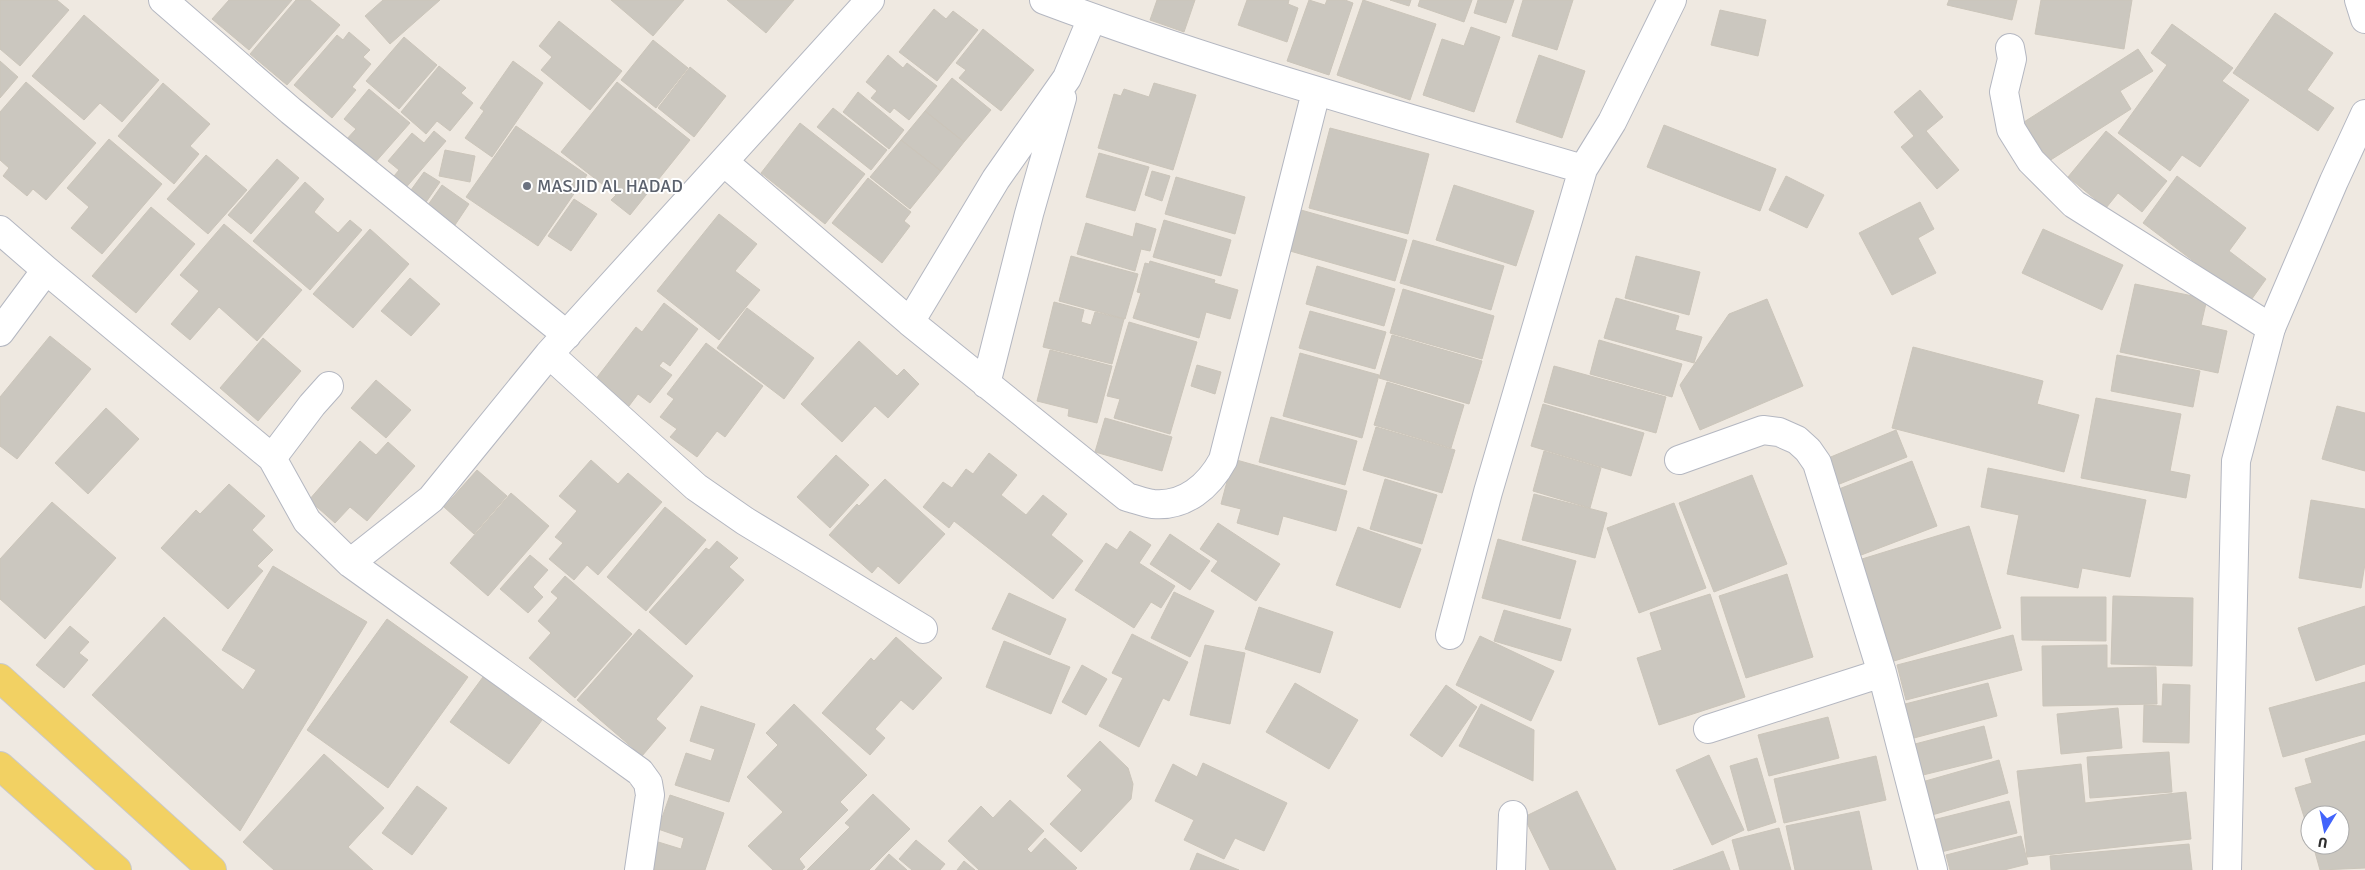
<svg xmlns="http://www.w3.org/2000/svg" width="2365" height="870" viewBox="0 0 2365 870" font-family="Signika,sans-serif">
  <style>
    .building { fill: #cbc7bf; stroke: #cbc5ba }
    .lines { fill: none; stroke-linecap: round; stroke-linejoin: round }
    .minor-casing { stroke: #b4b7c1; stroke-width: 30 }
    .tertiary-casing { stroke: #b4b7c1; stroke-width: 30 }
    .primary-casing { stroke: #c9c9c9; stroke-width: 30 }
    .minor { stroke: #fff; stroke-width: 28 }
    .tertiary { stroke: #fff; stroke-width: 28 }
    .primary { stroke: #f2d163; stroke-width: 28 }
    .worship-dot { fill: #6b7280; stroke: #fff; stroke-width: 2 }
    .labels { text-anchor: middle; stroke-width: 4; stroke-linejoin: round; paint-order: stroke }
    .worship-label { font-size: 18px; fill: #5b616d; stroke: #fff; text-anchor: start }
  </style>
  <rect width="100%" height="100%" fill="#efe9e1"/>
  <!-- building -->
  <path class="building" d="M0 0H57L69 10 20 66 0 49Z
    M229 0H292L249 50 212 19Z
    M296 0H310L340 25 287 85 250 54Z
    M383 0H440L390 44 365 16Z
    M611 0H684L653 36Z
    M727 0H794L766 33Z
    M1157 0H1195L1184 32 1150 20Z
    M1247 0H1289L1288 4 1298 8 1287 42 1238 25Z
    M1309 0 1325 5 1327 0H1345L1353 3 1329 75 1287 61Z
    M1363 0 1436 24 1410 100 1337 75Z
    M1390 0H1411L1409 6Z
    M1420 0H1472L1464 22 1418 6Z
    M1478 0H1514L1506 23 1474 13Z
    M1523 0H1573L1557 50 1512 36Z
    M1949 0H2017L2012 20 1947 5Z
    M2041 0H2132L2124 49 2035 34Z
    M934 9 946 19 953 11 978 30 937 81 899 52Z
    M1720 10 1766 20 1758 56 1711 45Z
    M2275 13 2333 53 2307 90 2334 108 2318 131 2233 73Z
    M84 15 159 80 122 122 100 103 84 120 32 76Z
    M559 21 622 71 590 110 541 70 552 57 539 46Z
    M2172 24 2233 68 2222 81 2249 100 2200 167 2182 155 2170 171 2118 133 2167 65 2151 53Z
    M1471 27 1500 37 1474 112 1423 95 1442 39 1464 46Z
    M983 29 1034 70 1001 111 959 78 966 70 956 63Z
    M349 32 370 50 363 57 371 64 352 87 356 90 332 118 294 85 337 35 343 40Z
    M404 37 437 65 399 109 366 81Z
    M653 40 688 68 656 108 621 80Z
    M2138 49 2153 71 2120 91 2131 109 2049 161 2024 122Z
    M888 55 903 68 907 63 937 86 909 120 894 108 890 113 871 98 877 91 866 82Z
    M1539 55 1585 71 1562 138 1516 122Z
    M0 61 18 77 0 98Z
    M513 61 543 83 492 157 465 138 484 111 480 108Z
    M439 66 466 88 461 93 473 103 450 131 437 121 426 134 401 112Z
    M690 67 726 96 694 137 658 108Z
    M952 78 991 110 964 142 925 111Z
    M26 82 96 143 46 200 33 189 27 196 3 176 9 168 0 160V112Z
    M617 82 690 140 630 215 611 200 616 195 561 152Z
    M163 83 210 124 190 146 199 154 174 184 118 136Z
    M1154 83 1196 95 1173 170 1098 148 1114 94 1121 96 1124 89 1149 97Z
    M369 89 410 123 373 165 345 141 356 129 344 119Z
    M1920 90 1943 117 1926 131 1959 170 1937 189 1901 147 1914 136 1894 112Z
    M858 92 904 130 889 149 843 112Z
    M833 108 887 150 871 170 817 127Z
    M925 111 964 142 941 171 901 140Z
    M800 123 865 174 825 224 761 173Z
    M1664 125 1776 169 1760 211 1647 167Z
    M516 126 587 175 538 246 466 197Z
    M1330 128 1429 154 1408 234 1309 208Z
    M434 131 446 141 403 191 390 181 399 170 388 161 412 133 424 143Z
    M2106 131 2167 181 2142 212 2118 193 2106 208 2068 177Z
    M109 139 162 184 102 254 71 228 89 207 67 188Z
    M901 140 941 171 910 209 870 177Z
    M445 150 475 156 470 182 439 176Z
    M1099 153 1149 167 1135 211 1086 197Z
    M206 155 247 190 208 234 167 199Z
    M277 159 299 178 251 234 228 215Z
    M1152 171 1170 176 1162 201 1145 195Z
    M424 172 440 182 422 208 406 197Z
    M1786 176 1824 195 1807 228 1769 210Z
    M2177 176 2246 228 2229 251 2266 279 2249 303 2143 223Z
    M1176 177 1245 197 1235 234 1165 214Z
    M868 178 911 212 904 221 910 226 882 263 832 223Z
    M305 182 324 199 314 212 338 233 350 220 362 230 310 290 253 241Z
    M442 185 469 204 451 231 423 212Z
    M1454 185 1534 211 1516 266 1436 240Z
    M574 199 597 214 571 251 548 236Z
    M1920 202 1934 229 1918 238 1936 273 1892 295 1859 233Z
    M151 207 195 244 136 313 92 276Z
    M1301 210 1407 240 1395 281 1290 251Z
    M719 214 757 244 735 271 760 290 719 340 657 291Z
    M1164 220 1231 240 1221 276 1153 257Z
    M1086 223 1133 237 1136 223 1156 229 1150 251 1141 249 1135 271 1077 254Z
    M224 224 302 290 257 341 219 307 190 340 171 324 199 291 180 275Z
    M370 229 409 264 353 328 313 294Z
    M2043 229 2123 265 2102 310 2022 273Z
    M1413 240 1504 266 1491 310 1400 283Z
    M1071 256 1138 274 1125 319 1059 301Z
    M1636 256 1700 272 1689 315 1625 298Z
    M1150 261 1215 280 1214 283 1238 290 1230 319 1206 312 1199 338 1133 318 1141 293 1137 292 1145 263 1149 264Z
    M1317 266 1395 289 1384 326 1306 304Z
    M410 278 440 304 411 336 381 311Z
    M2135 284 2207 299 2201 325 2227 331 2218 373 2120 352Z
    M1403 289 1494 316 1482 359 1390 333Z
    M1616 298 1679 316 1675 330 1702 337 1694 363 1604 338Z
    M1767 299 1803 386 1700 430 1680 385 1729 314Z
    M1054 302 1084 310 1081 322 1091 325 1095 312 1124 319 1112 364 1043 347Z
    M664 303 698 329 670 366 663 361 659 366 672 375 650 403 638 394 629 406 595 380 636 327 642 332Z
    M747 308 814 358 784 399 717 348Z
    M1310 311 1386 332 1375 369 1299 348Z
    M1129 322 1197 342 1170 434 1114 418 1120 399 1107 396Z
    M1392 335 1482 361 1469 404 1379 378Z
    M50 336 91 369 17 459 0 446V397Z
    M263 338 301 371 258 421 220 388Z
    M1599 340 1682 364 1672 397 1590 374Z
    M859 341 897 376 904 369 919 384 888 418 875 406 842 442 801 404Z
    M706 343 763 386 725 437 717 431 697 457 670 437 677 429 660 417 674 399 667 394Z
    M1913 347 2043 381 2037 404 2079 415 2064 472 1892 428Z
    M1050 350 1112 366 1097 423 1068 416 1069 409 1037 401Z
    M1300 353 1379 375 1362 438 1283 416Z
    M2117 355 2200 371 2193 407 2111 391Z
    M1197 365 1221 372 1215 394 1191 386Z
    M1554 366 1666 397 1656 433 1544 402Z
    M376 380 411 410 386 438 351 408Z
    M1387 382 1464 405 1451 448 1374 425Z
    M2096 398 2181 414 2170 471 2190 475 2186 498 2081 478Z
    M1543 404 1644 433 1631 476 1531 446Z
    M2337 406 2365 413V471L2322 459Z
    M106 408 139 439 88 494 55 463Z
    M1271 417 1357 441 1345 485 1259 462Z
    M1105 418 1172 437 1162 471 1095 452Z
    M1376 427 1455 450 1442 493 1363 470Z
    M1896 430 1907 457 1832 487 1821 461Z
    M360 441 376 455 388 442 415 466 367 521 350 507 335 523 309 500Z
    M1544 451 1601 468 1590 508 1533 491Z
    M989 453 1017 475 1001 495 1026 515 1043 495 1067 514 1051 535 1083 561 1053 599 954 521 949 528 923 507 943 482 952 488 966 469 973 474Z
    M836 455 869 485 830 528 797 497Z
    M1233 459 1347 491 1336 531 1283 516 1278 535 1237 523 1241 509 1221 504Z
    M591 460 618 484 628 473 662 502 598 575 587 565 574 580 549 559 563 543 555 537 577 511 559 496Z
    M1912 461 1937 526 1856 557 1831 492Z
    M1988 468 2146 500 2130 577 2082 568 2078 588 2007 574 2019 515 1981 507Z
    M477 470 507 496 474 534 444 507Z
    M1752 475 1787 564 1714 592 1679 503Z
    M885 479 945 534 899 584 878 566 872 573 829 535 857 504 859 506Z
    M1385 479 1437 495 1422 544 1370 529Z
    M229 484 265 516 252 530 273 550 257 566 263 571 228 609 161 548 196 510 200 514Z
    M511 493 549 526 488 596 450 563Z
    M1534 494 1607 513 1595 558 1522 540Z
    M2311 500 2365 509V564L2361 588 2299 578Z
    M52 502 116 558 45 639 0 599V559Z
    M1674 503 1706 588 1639 613 1607 528Z
    M665 507 706 540 646 611 607 577Z
    M1218 523 1280 564 1256 601 1211 571 1218 561 1200 549Z
    M1969 526 2001 628 1894 661 1862 559Z
    M1358 527 1421 549 1400 608 1336 585Z
    M1130 531 1151 545 1139 563 1175 586 1161 608 1151 602 1134 628 1075 590 1106 543 1117 550Z
    M1170 534 1210 561 1190 590 1150 564Z
    M1498 539 1576 561 1560 619 1482 598Z
    M717 541 738 558 729 567 744 580 686 645 649 612 706 548 709 550Z
    M530 555 548 570 533 587 543 597 528 613 500 589Z
    M273 566 367 622 240 831 92 695 164 617 243 690 256 670 222 650Z
    M1787 574 1813 657 1746 678 1719 596Z
    M565 576 632 634 575 698 529 658 551 633 538 621 558 598 551 592Z
    M1174 592 1214 611 1190 657 1151 638Z
    M1009 593 1066 619 1050 655 992 629Z
    M1710 594 1745 697 1659 725 1637 658 1662 650 1650 613Z
    M2113 596 2193 598 2192 666 2111 664Z
    M2021 597H2106V641L2022 640Z
    M2365 606V664L2316 681 2298 628Z
    M1259 607 1333 632 1320 673 1245 649Z
    M1504 610 1571 629 1561 661 1494 641Z
    M387 619 468 677 388 788 307 730Z
    M70 626 89 642 79 653 88 660 64 688 36 665Z
    M639 629 693 676 656 719 666 728 642 756 577 700Z
    M1132 634 1188 662 1169 701 1163 698 1139 747 1099 726 1123 678 1112 673Z
    M2013 635 2022 670 1906 700 1897 665Z
    M1480 636 1554 671 1531 721 1456 685Z
    M896 637 942 678 913 710 901 700 875 729 885 738 870 755 822 713 871 658 874 661Z
    M1004 641 1070 667 1051 714 986 687Z
    M1205 645 1245 653 1230 724 1190 715Z
    M2107 645V668L2156 667 2157 704 2043 706 2042 646Z
    M1082 665 1107 679 1086 715 1062 702Z
    M483 677 542 720 509 764 450 722Z
    M2365 682V734L2283 757 2269 708Z
    M1295 683 1358 720 1329 769 1266 732Z
    M1988 683 1997 716 1914 738 1905 704Z
    M2163 684 2190 685 2189 743 2143 742 2144 705 2162 706Z
    M1446 685 1477 707 1442 757 1410 735Z
    M794 704 867 775 840 802 848 810 799 859 805 867 802 870H773L748 846 783 812 747 777 778 745 766 733Z
    M1481 704 1534 730 1533 781 1459 746Z
    M701 706 755 724 729 802 675 785 686 753 711 761 715 749 690 741Z
    M2118 708 2122 748 2061 754 2057 714Z
    M1828 717 1839 758 1769 776 1758 735Z
    M1984 726 1992 758 1923 775 1915 744Z
    M1100 741 1128 768 1133 784 1131 799 1081 852 1050 824 1082 790 1067 776Z
    M2365 741V868L2320 870 2313 845H2340V815H2310V836L2295 788 2312 783 2305 759Z
    M2169 752 2172 792 2090 798 2087 757Z
    M324 754 384 808 348 847 373 870H274L243 842Z
    M1709 755 1744 830 1712 845 1676 770Z
    M1876 756 1886 800 1784 823 1774 779Z
    M1757 758 1776 822 1748 831 1730 766Z
    M1999 760 2008 793 1932 815 1922 782Z
    M1203 763 1287 803 1264 851 1235 838 1224 859 1184 840 1194 820 1155 801 1173 764 1197 777Z
    M2081 764 2085 803 2186 792 2191 839 2027 857 2017 771Z
    M417 786 447 808 412 855 382 833Z
    M1577 791 1616 870H1550L1524 817Z
    M873 794 910 829 869 870H807L850 827 845 823Z
    M670 795 724 813 705 870H645L655 841 681 849 684 838 658 829Z
    M1010 800 1044 831 1027 849 1031 853 1045 838 1077 868 1075 870H979L948 841 981 806 993 818Z
    M2009 801 2017 833 1941 852 1933 820Z
    M1859 811 1872 870H1795L1786 826Z
    M1779 828 1791 870H1740L1732 840Z
    M2021 836 2028 864 2004 870H1950L1946 855Z
    M916 840 945 864 940 870H912L899 859Z
    M2189 844 2192 870H2051L2050 856Z
    M1723 851 1730 870H1673Z
    M1197 853 1239 870H1190Z
    M889 854 907 870H875Z
    M964 861 975 870H957Z"/>
  <g class="lines">
    <defs>
      <path id="minor" d="M163 0 291 111 567 335
        M1044 0C1220 66 1402 116 1583 169
        M2359 0 2365 19
        M1092 18 1067 78 996 179 910 322 1127 497C1135 499 1145 503 1153 504 1185 507 1209 486 1223 460L1316 92
        M2010 48 2012 59 2004 92 2011 129 2031 161 2074 204 2271 328
        M724 162 910 322
        M0 230 46 270 0 332
        M46 270 272 458 307 521 350 563 640 772 648 783 650 795 639 870
        M549 354 696 487 745 521 923 629
        M986 384 1029 214 1062 98
        M272 458 312 405 329 386
        M1679 460 1763 430 1779 432 1797 440 1808 450 1817 463 1882 673 1933 870
        M350 563 431 499 549 354 870 0
        M1450 635 1488 492 1583 169 1612 122 1672 0
        M1708 729 1882 673
        M1511 870 1513 815"/>
      <path id="tertiary" d="M2227 870 2236 461 2271 328 2334 181 2365 114"/>
      <path id="primary" d="M0 678 212 870
        M0 766 117 870"/>
    </defs>
    <!-- minor casing -->
    <use href="#minor" class="minor-casing"/>
    <!-- tertiary casing -->
    <use href="#tertiary" class="tertiary-casing"/>
    <!-- primary casing -->
    <use href="#primary" class="primary-casing"/>
    <!-- minor -->
    <use href="#minor" class="minor"/>
    <!-- tertiary -->
    <use href="#tertiary" class="tertiary"/>
    <!-- primary -->
    <use href="#primary" class="primary"/>
  </g>
  <!-- markers -->
  <circle class="worship-dot" cx="527" cy="186" r="5"/>
  <g class="labels">
    <!-- worship labels -->
    <g class="worship-label">
      <text x="537" y="192">MASJID AL HADAD</text>
    </g>
  </g>
  <!-- north arrow -->
  <g transform="translate(2325 830) rotate(190)"><circle r="24" fill="#ffffff" stroke="#ababab"/>
  <path d="M0-4L9 19L0 12L-9 19Z" fill="#4264fb"/>
  <text y="-8" font-size="14" font-weight="bold" text-anchor="middle" fill="#2e2e2e">U</text>
  </g>
</svg>
